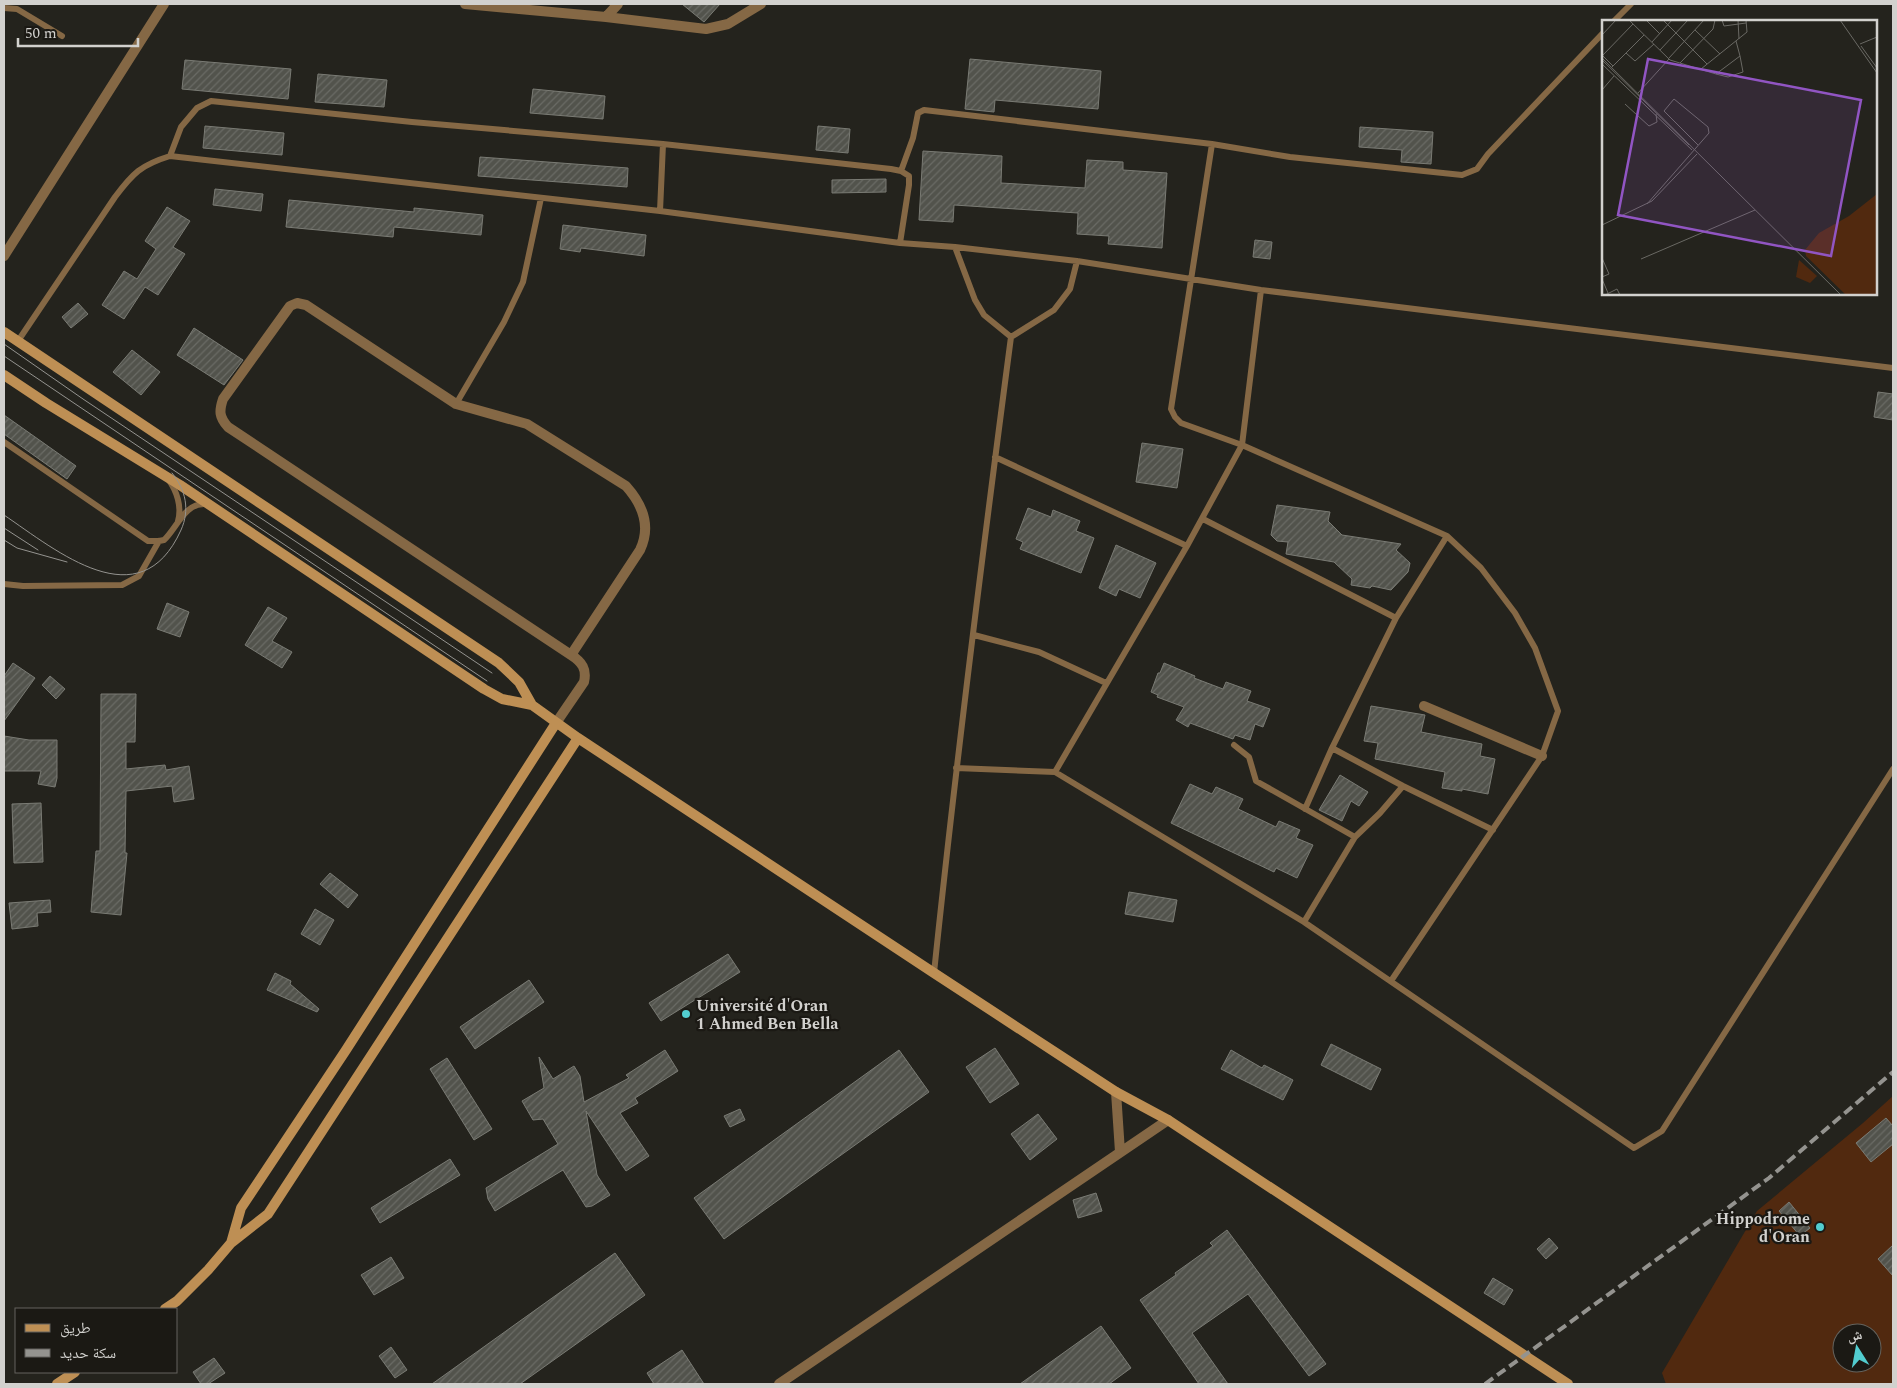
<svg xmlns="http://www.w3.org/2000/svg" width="1897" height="1388" viewBox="0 0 1897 1388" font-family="Spectral,'Noto Naskh Arabic',serif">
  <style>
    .pitch { fill: #51290f; fill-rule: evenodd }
    .building { fill: url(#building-hatch); stroke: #7a7b74 }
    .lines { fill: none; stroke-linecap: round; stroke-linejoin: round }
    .lane { stroke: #856845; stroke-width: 6 }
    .street { stroke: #856845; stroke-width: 10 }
    .secondary { stroke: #be8f54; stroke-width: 10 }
    .tram { stroke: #94938f; stroke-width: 1 }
    .rail { stroke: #94938f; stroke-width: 4; stroke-dasharray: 10 5; stroke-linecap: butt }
    .poi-dot { fill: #52cdcf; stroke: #1b1914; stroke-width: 2 }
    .labels { text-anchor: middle; stroke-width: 4.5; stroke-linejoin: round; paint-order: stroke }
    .poi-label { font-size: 16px; font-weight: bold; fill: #d2d1ce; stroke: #1b1914; text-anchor: start }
    .inset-road { fill: none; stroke: #6a6964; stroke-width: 1 }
    .view { fill: #9155c3; fill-opacity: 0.15; stroke: #9155c3; stroke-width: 2.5 }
    .inset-edge { fill: none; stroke: #d2d1ce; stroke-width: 2.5 }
  </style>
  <defs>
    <pattern id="building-hatch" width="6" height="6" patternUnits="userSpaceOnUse" patternTransform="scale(1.25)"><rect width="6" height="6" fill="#52534c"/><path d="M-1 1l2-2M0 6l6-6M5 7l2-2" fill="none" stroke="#6a6b65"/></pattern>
  </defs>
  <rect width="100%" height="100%" fill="#24231d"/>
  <!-- pitch -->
  <path class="pitch" d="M1893 1096V1384H1666L1662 1373 1757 1211 1863 1123ZM1842 1333H1872V1363H1842Z"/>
  <!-- building -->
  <path class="building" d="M682 4H720L704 22Z
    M970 59 1101 71 1098 109 995 100 994 112 965 109Z
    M185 60 291 69 288 99 182 89Z
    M318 74 387 80 384 107 315 102Z
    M533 89 605 96 603 119 530 113Z
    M205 126 284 133 282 155 203 148Z
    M818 126 850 129 848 153 816 150Z
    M1360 127 1433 132 1431 164 1401 162 1402 150 1359 147Z
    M923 151 1002 156 1001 183 1085 188 1087 160 1123 162V170L1167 173 1162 248 1108 244 1109 236 1077 234 1078 213 954 205 953 222 919 220Z
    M480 157 628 168 627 187 478 176Z
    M886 179V192L832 193V180Z
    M215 189 263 194 261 211 213 205Z
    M289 200 414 212V208L483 215 481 235 394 227 393 237 286 227Z
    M167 207 190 221 173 247 185 254 158 295 145 287 124 319 102 305 124 271 137 279 156 249 145 241Z
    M563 225 646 235 644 256 581 248 580 252 560 249Z
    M1255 240 1272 242 1270 259 1253 257Z
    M78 303 88 314 71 328 62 317Z
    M194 328 243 360 224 385 177 355Z
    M132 350 160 372 141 395 113 372Z
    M1878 392 1893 394V420L1874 417Z
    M4 415 76 466 67 479 4 434Z
    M1142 443 1183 449 1177 488 1136 482Z
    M1277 505 1330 512 1328 521 1342 535 1401 544 1396 550 1410 563 1408 572 1391 590 1372 586 1370 588 1351 585 1352 579 1334 562 1286 554 1288 542 1277 541 1271 535Z
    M1028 508 1051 517 1053 510 1080 521 1076 531 1094 538 1081 573 1020 549 1023 542 1016 539Z
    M1116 545 1156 563 1140 598 1119 589 1116 596 1099 588Z
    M167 603 189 612 180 637 157 629Z
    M268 607 287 618 272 641 292 652 282 668 245 645Z
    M13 663 35 678 4 721V676Z
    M1164 663 1195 676 1194 678 1223 689 1226 682 1251 691 1247 701 1270 709 1263 727 1255 724 1250 740 1235 735 1233 739 1190 723 1188 727 1176 720 1184 707 1157 697 1158 695 1151 692 1158 673H1160Z
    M50 676 65 689 56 699 42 685Z
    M101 694H136L135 742H126V769L165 765 166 770 189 766 194 799 174 802 172 786 126 791 125 853H127L121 915 91 912 96 851H100Z
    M1371 706 1425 715 1421 732 1482 744 1480 756 1495 759 1488 794 1462 789V791L1442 788 1445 772 1375 759 1378 743 1364 741Z
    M4 736 29 740H57V778L55 787 38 784 41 771H4Z
    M1340 775 1368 792 1359 806 1351 801 1342 821 1319 810Z
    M1190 784 1212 794 1216 787 1243 799 1238 809 1276 827 1279 821 1300 830 1296 838 1313 845 1297 878 1276 868 1274 872 1171 823Z
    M41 803 43 862 14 863 12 804Z
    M330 873 358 895 348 908 320 884Z
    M1129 892 1177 900 1173 922 1125 914Z
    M50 900 51 912 37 913 38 926 12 929 9 903Z
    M315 909 334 920 320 945 301 934Z
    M728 954 740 972 661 1021 649 1003Z
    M275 973 291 981 290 984 319 1009 317 1012 267 990Z
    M529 980 544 1002 475 1049 460 1027Z
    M1331 1044 1381 1069 1371 1090 1321 1065Z
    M995 1048 1019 1084 990 1103 966 1067Z
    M665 1050 678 1071 635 1098 638 1103 620 1113 649 1156 626 1171 586 1111 597 1175 610 1195 592 1206 586 1207 563 1170 495 1211 488 1199 486 1188 558 1144 543 1119 533 1120 522 1101 544 1088 539 1057 553 1079 574 1066 580 1076 584 1102 629 1078 626 1075Z
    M899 1050 929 1092 724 1239 694 1198Z
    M1231 1050 1262 1068 1264 1065 1293 1080 1283 1100 1221 1069Z
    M447 1058 492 1129 474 1140 430 1069Z
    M740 1109 745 1120 730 1127 724 1116Z
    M1038 1114 1057 1139 1030 1160 1011 1134Z
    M1886 1118 1893 1126V1144L1871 1162 1856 1143Z
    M450 1159 460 1175 380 1223 371 1208Z
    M1096 1193 1102 1211 1078 1218 1073 1200Z
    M1789 1202 1810 1228 1800 1236 1779 1211Z
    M1227 1230 1326 1364 1309 1376 1248 1294 1192 1333 1228 1384H1199L1140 1300 1176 1275 1175 1273 1213 1246 1210 1243Z
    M1549 1238 1558 1248 1546 1259 1537 1249Z
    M1893 1245V1276L1878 1259Z
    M615 1253 645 1295 520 1384H432Z
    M391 1257 404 1278 374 1295 361 1275Z
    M1493 1278 1513 1290 1504 1305 1484 1293Z
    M1101 1326 1131 1368 1109 1384H1020Z
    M391 1347 407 1370 395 1378 379 1356Z
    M682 1350 704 1384H654L647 1373Z
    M214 1358 225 1373 208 1384H201L193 1372Z"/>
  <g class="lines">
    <!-- lane -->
    <path class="lane" d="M4 8 17 9 62 36
      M1614 21 1631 4
      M170 156 181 127 197 108 211 101 412 122 663 144 891 169 901 171 909 176V185L900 243
      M901 171 913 138 918 113 924 110 1212 144 1290 157 1462 175 1477 169 1488 154 1603 33
      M660 211 663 144
      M1261 290 1242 445 1447 536 1481 568 1515 613 1535 648 1558 711 1542 756 1391 981
      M1011 337 1054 310 1070 289 1077 261
      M18 341 115 197C133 173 141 165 170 156L660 211 900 243 955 247
      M456 404 504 322 523 282 541 198
      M4 442 148 541H159L164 540C177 528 185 502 206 504
      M995 457 1187 546
      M168 479C177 491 182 507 178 521
      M1203 519 1396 618
      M4 584 23 586 122 585 139 576 159 541
      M974 635 1039 652 1106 683
      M1234 745 1249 757 1256 781 1355 837
      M1332 748 1403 786 1493 830
      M956 768 1055 772 1304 922 1634 1148 1662 1131 1893 769
      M1055 772 1187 546 1242 445 1181 423 1175 417 1171 409 1212 144
      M1305 809 1332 748 1396 618 1447 536
      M1304 922 1355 837 1380 813 1403 786
      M934 973C956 761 983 549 1011 337L984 315 975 300 955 247 1077 261 1261 290 1893 368"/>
    <!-- street -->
    <path class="street" d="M465 4 606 17 618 4
      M606 17 706 29 728 24 761 4
      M4 256 164 4
      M1424 706 1542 756
      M556 723 584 682C587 669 582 662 571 655L228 427C219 417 219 411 223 399L290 306 297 303 306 305 456 404 527 424 626 486C643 505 651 527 640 550L571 655
      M1116 1092 1120 1152
      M779 1384 1168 1120"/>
    <!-- secondary -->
    <path class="secondary" d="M4 332 499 663 519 682 532 705 578 738 934 973 1116 1092 1168 1120 1568 1384
      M4 375 46 403 180 485 484 689 502 699 532 705
      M231 1243 241 1208 346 1050 556 723
      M165 1309 177 1301 208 1270 231 1243 268 1214 578 738
      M57 1384 75 1372"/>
    <!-- tram -->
    <path class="tram" d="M4 344 83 399 492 673
      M4 356 487 681
      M4 515C57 551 140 621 181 530 190 510 186 490 172 473
      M4 528 38 550
      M4 540 17 548 67 562"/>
    <!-- rail -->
    <path class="rail" d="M1485 1384 1769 1178 1893 1072"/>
  </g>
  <!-- markers -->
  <g class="poi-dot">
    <circle cx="686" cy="1014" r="5"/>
    <circle cx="1820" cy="1227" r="5"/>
  </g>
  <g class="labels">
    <!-- poi labels -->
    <g class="poi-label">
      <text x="696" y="1011">Université d'Oran<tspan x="696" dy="18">1 Ahmed Ben Bella</tspan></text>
      <text x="1810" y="1224" text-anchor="end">Hippodrome<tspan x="1810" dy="18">d'Oran</tspan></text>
    </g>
  </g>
  <!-- overview -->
  <g transform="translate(1602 20)">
    <rect width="275" height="275" fill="#24231d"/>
    <path d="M197 240 215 256 208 263 194 257Z" fill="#51290f"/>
    <path d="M275 174V275H244L204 236 203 230 217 213 247 196Z" fill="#51290f"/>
    <path class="inset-road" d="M27 0 68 40 114 54 138 36 134 21M44 0 58 14M61 0 105 44M120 0 122 6 144 3M136 0 137 19M238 0 275 53M93 10 118 34M0 15 14 0M50 22 70 0M258 24 275 17M259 26 275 48M58 30 86 0M24 33 33 41 52 24M0 35 11 46M1 35 31 4M0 38 239 275M67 38 102 0M0 40 87 125M78 43 111 9 113 0M0 44 90 130M10 47 42 15M99 49 145 12 144 0M114 54 126 57 141 52 138 36M0 70 12 56M36 73 67 39M23 84 47 106 55 102 54 94M45 184 107 113 106 107 72 79 62 91 96 125M0 205 50 181 95 134M0 238 7 254 0 257M39 239 153 190M0 259 6 273M3 275 15 269 18 275"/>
    <path class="view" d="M46 39 259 80 229 236 16 195Z"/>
    <rect width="275" height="275" class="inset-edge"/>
  </g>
  <!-- border -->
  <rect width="1897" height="1388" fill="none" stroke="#d2d1ce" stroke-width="10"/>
  <!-- legend -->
  <rect x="15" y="1308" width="162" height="65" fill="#1b1914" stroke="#64635e"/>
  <rect x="25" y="1324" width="25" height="8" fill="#be8f54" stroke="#64635e"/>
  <text x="60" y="1333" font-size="15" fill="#d2d1ce">طريق</text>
  <rect x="25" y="1349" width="25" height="8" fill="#94938f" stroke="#64635e"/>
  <text x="60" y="1358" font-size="15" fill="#d2d1ce">سكة حديد</text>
  <!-- north arrow -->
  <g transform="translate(1857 1348) rotate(349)"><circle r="24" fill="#1b1914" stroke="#64635e"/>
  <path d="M0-4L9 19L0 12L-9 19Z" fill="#52cdcf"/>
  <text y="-8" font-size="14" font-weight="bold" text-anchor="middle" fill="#d2d1ce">ش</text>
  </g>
  <!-- scale -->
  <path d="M18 38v8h120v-8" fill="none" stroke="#d2d1ce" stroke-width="2.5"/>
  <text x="25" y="38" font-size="15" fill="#d2d1ce" stroke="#1b1914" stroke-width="4" paint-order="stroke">50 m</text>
</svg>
